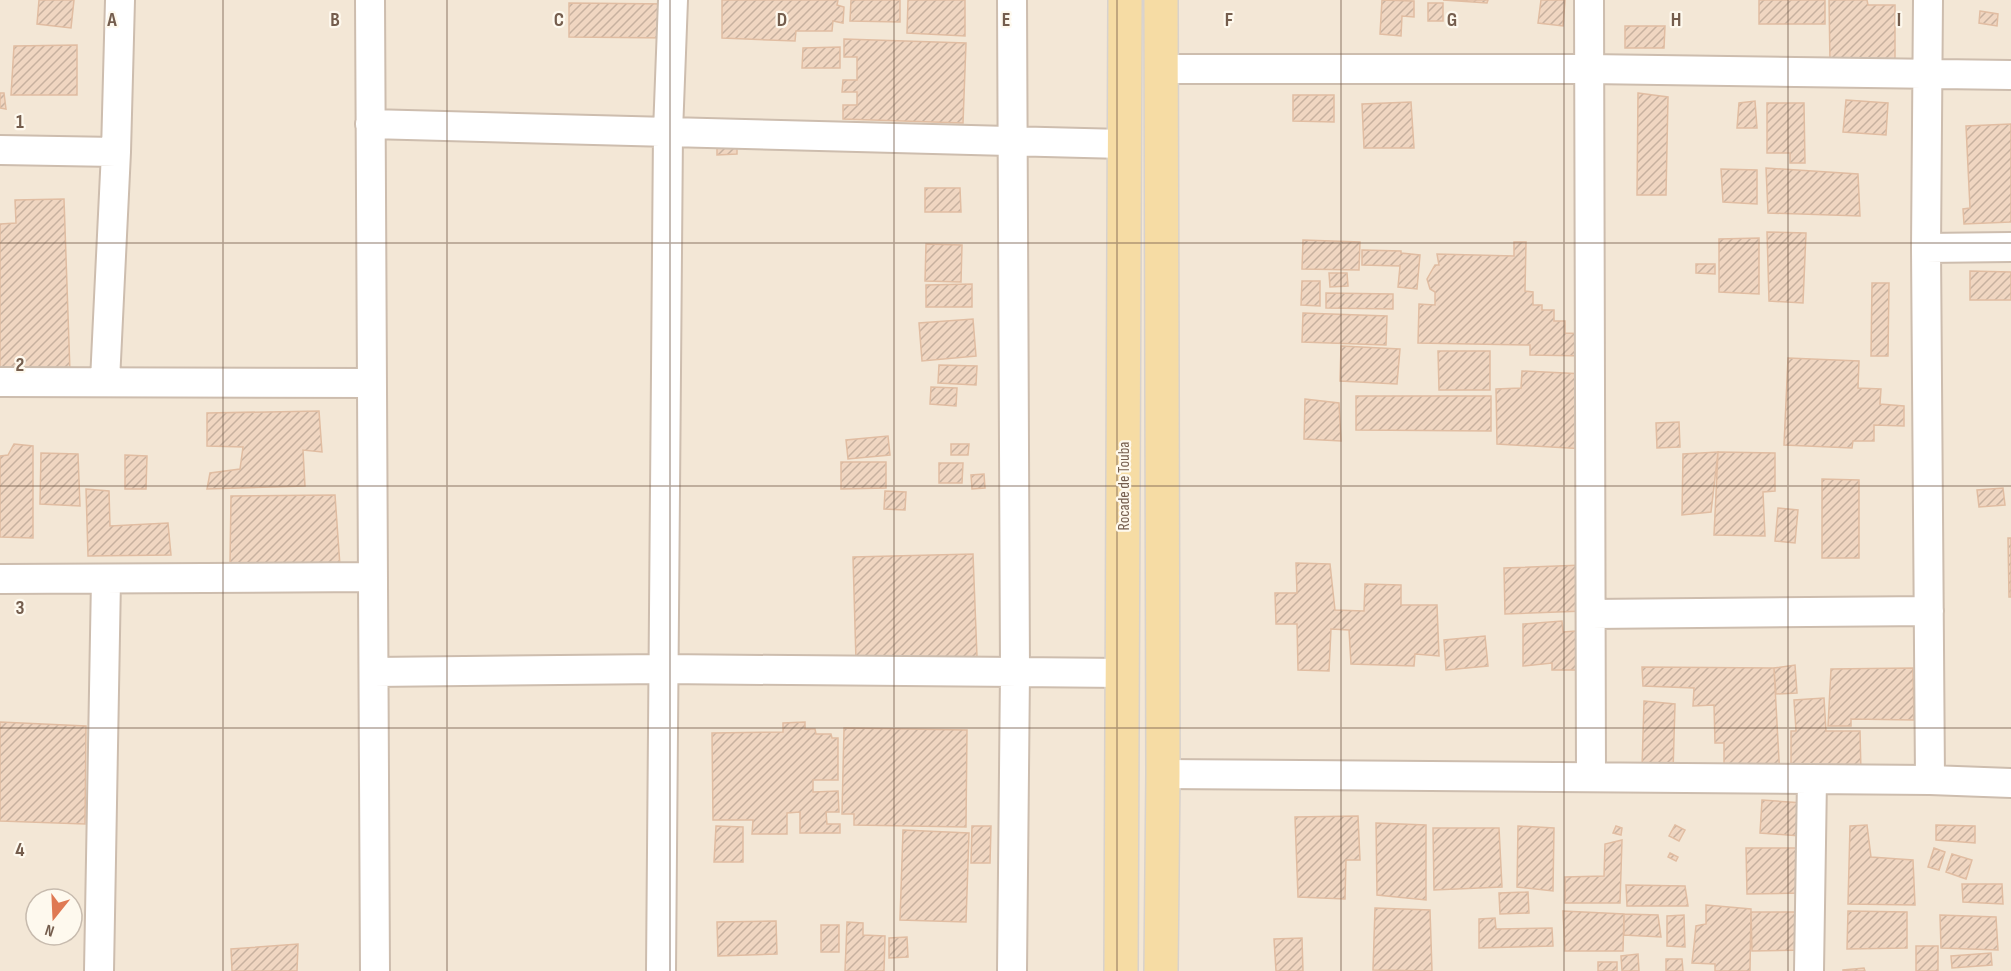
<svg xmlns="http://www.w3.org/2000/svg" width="2011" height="971" viewBox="0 0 2011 971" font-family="'Sofia Sans Condensed',sans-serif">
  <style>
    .residential { fill: #f3e7d6; fill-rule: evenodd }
    .building { fill: url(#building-hatch); stroke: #e1bda2; stroke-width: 1.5 }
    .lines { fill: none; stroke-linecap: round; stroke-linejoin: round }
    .minor-casing { stroke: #cdbdae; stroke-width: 32 }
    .primary-casing { stroke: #d8d2cd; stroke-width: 36 }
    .minor { stroke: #fff; stroke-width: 28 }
    .primary { stroke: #f6dca4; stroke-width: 33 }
    .grid { fill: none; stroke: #745d4d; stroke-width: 1.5; stroke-opacity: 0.55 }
    .labels { text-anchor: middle; stroke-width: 4.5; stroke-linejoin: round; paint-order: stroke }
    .street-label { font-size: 16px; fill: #745d4d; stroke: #fef9ee }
    .grid-label { font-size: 20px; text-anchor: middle; font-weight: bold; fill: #745d4d; stroke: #fef9ee; stroke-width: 4.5; stroke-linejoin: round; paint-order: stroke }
  </style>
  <defs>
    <pattern id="building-hatch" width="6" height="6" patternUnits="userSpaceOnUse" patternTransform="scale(1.5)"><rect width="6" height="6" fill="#f0d6c1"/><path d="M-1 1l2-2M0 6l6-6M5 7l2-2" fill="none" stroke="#c7b19f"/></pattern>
  </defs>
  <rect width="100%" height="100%" fill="#fbf5e8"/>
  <!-- residential -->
  <path class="residential" d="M0 0H2011V971H0ZM36 899H72V935H36Z"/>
  <!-- building -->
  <path class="building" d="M39 0H74L71 28 37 24Z
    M722 0H838L837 5 844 7 843 23 833 21 832 31H796L795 41 722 38Z
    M851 0H900V22L850 21Z
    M908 0H965V36L907 33Z
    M1382 0 1414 1V17L1402 16 1401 36 1380 34Z
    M1443 0H1488L1487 3Z
    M1541 0H1565L1563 26 1538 23Z
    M1759 0H1825V24H1759Z
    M1829 0H1867L1868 5H1895V62L1830 63Z
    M569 3 670 4V38L569 37Z
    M1428 3H1443V21H1428Z
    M1980 11 1998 14 1997 26 1979 23Z
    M1625 26H1665L1664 48H1625Z
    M844 39 966 43 963 123 843 119V105H857V92H842L843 80H857V57H844Z
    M77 45V95H11L14 46Z
    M840 47V68H802L803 48Z
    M0 93H4L6 109 0 108Z
    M1638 93 1668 97 1666 195H1637Z
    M1293 95H1334V122L1293 121Z
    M1846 100 1888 103 1886 135 1843 132Z
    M1755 101 1757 128H1737L1739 103Z
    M1411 102 1414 148H1364L1362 104Z
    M1767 103H1804L1805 163H1790V153H1767Z
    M2011 124V222L1964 224 1963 209 1970 208 1966 126Z
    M717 134H737V154L717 155Z
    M1766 168 1858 174 1860 216 1768 213Z
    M1721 169 1757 170V204L1723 202Z
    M925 188H960L961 212H925Z
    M64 199 70 372 0 374V224L16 223 15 200Z
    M1767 232 1806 233 1803 303 1769 301Z
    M1759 238V294L1719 292V239Z
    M1303 240 1360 242 1359 270 1302 269Z
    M1514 242H1526L1525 291 1533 292V305H1542V310H1554V321H1565V333L1587 334 1586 356 1530 355V345L1418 343 1419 304 1435 305V292L1430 289 1427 279 1435 265H1439L1437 254 1514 256Z
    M926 244 962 245 961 282 925 281Z
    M1362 250 1401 251V253L1420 255 1417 289 1398 287 1400 266 1362 265Z
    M1696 264H1715V274L1696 273Z
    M1970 271 2011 272V300H1970Z
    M1329 273H1347L1348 286 1330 287Z
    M1302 281H1320V306L1301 305Z
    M1872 283H1889L1888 356H1871Z
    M972 284V307H926V285Z
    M1326 293 1393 294V309L1326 308Z
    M1303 313 1387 316 1386 345 1302 342Z
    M973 319 976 356 922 361 919 323Z
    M1341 346 1400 349 1397 384 1340 381Z
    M1438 351H1490V390H1439Z
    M1788 358 1859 361 1858 388 1881 389 1880 404 1904 406V426L1874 425V441H1853L1852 448 1784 445Z
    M939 365 977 366 976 385 938 383Z
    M1522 371 1585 374 1586 449 1497 444 1496 389 1521 388Z
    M931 387 957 388 956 406 930 404Z
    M1356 396H1491V431L1356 430Z
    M1305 399 1339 403 1341 441 1304 439Z
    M319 411 322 452 303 450 305 486 207 489 210 473 240 469 243 447 207 446V413Z
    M1679 422 1680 447 1657 448 1656 423Z
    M888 436 890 455 848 459 846 440Z
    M14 444 33 446V538L0 537V456L8 455Z
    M951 444H969L968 455H951Z
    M1718 452 1775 453V491L1763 492 1765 536 1714 535Z
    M1718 452 1711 512 1682 515 1683 454Z
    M41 453 78 454 80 506 40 504Z
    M125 455 147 456 146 489H125Z
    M841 462H886V488L841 489Z
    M939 463H963L962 483H939Z
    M984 474 985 488 972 489 971 475Z
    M1822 479 1859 480V558H1822Z
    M2003 488 2005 505 1979 507 1977 490Z
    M86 489 109 491 110 526 168 523 171 555 88 556Z
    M885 491 906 492 905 510 884 509Z
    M335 495 340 566H230L231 496Z
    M1778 508 1798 510 1795 543 1775 541Z
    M2008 538H2011V597H2009Z
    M973 554 977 657 856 661 853 557Z
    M1296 563 1330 564 1335 610 1364 611 1365 584 1401 585V605H1437L1439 656 1415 654 1414 666 1351 664 1349 630 1331 629 1329 671 1298 670 1297 624H1276L1275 593H1297Z
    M1583 565 1584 611 1505 614 1504 568Z
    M1562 621 1563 632 1588 630 1589 670H1552V663L1523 666V624Z
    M1485 636 1488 666 1446 670 1444 640Z
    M1795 665 1797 693 1776 694 1774 668Z
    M1642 667 1774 668 1780 778 1724 776V743H1715L1714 705 1693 706 1694 688 1643 686Z
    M1913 668 1914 720 1851 719V726H1828L1831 669Z
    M1824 698 1826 731H1860L1861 772 1791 771V731H1796L1794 700Z
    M1644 701 1675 704 1673 772 1642 769Z
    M0 722 86 726 85 824 0 821Z
    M805 722V729H815L816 734H831L832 738H838V780H813V792L838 791 839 812H826L827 824H840V833H800V812L787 813V834H752L753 820H713L712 733 783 732V723Z
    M844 728 967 730 966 827 854 825V814H842Z
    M1762 800 1803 803 1800 836 1760 833Z
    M1358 816 1360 860H1346L1345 899 1298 897 1295 817Z
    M1376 823 1426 825V900L1377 895Z
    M1675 825 1685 830 1679 841 1669 836Z
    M1867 825 1871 857 1913 860 1915 905 1848 904 1850 826Z
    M1936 825 1975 826V843L1936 840Z
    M716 826 743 827V862H714Z
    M972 826H991L990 863H971Z
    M1518 826 1554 828 1553 891 1517 887Z
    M1616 826 1622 828 1621 835 1613 833Z
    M1433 828H1499L1502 887 1434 890Z
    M903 830 969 833 966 922 900 920Z
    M1622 840 1620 903H1565V877L1604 876 1605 844Z
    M1746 848H1800L1802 893 1747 894Z
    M1934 848 1945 852 1939 870 1928 867Z
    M1670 853 1678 857 1676 861 1668 857Z
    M1952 854 1972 860 1966 879 1946 872Z
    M1962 884H2002L2003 904 1963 902Z
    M1626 885 1685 886 1688 906H1627Z
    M1528 892 1529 913 1500 914 1499 893Z
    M1706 905 1751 909 1750 971H1715V964L1692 963 1696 926 1706 924Z
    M1375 908 1430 910 1432 971 1373 970Z
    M1563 911 1624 914 1623 951H1565Z
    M1848 911 1907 912V948L1847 949Z
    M1751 912H1808L1809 950 1752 951Z
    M1624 914 1658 915 1661 937 1624 935Z
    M1684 915 1685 947 1667 946V916Z
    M1940 915 1996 917 1998 950 1941 948Z
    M1495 918 1496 929 1552 928 1553 946 1479 948V919Z
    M776 921 777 954 718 956 717 922Z
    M847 922 863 923V935L885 936 884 971H845Z
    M821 925H839V952H821Z
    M907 937 908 957 889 958V938Z
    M1302 938 1303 971H1276L1274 939Z
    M298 944 297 971H232L231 949Z
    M1916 946H1938V971H1916Z
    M1991 953 1992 965 1952 968 1951 956Z
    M1638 954 1639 971H1622L1621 956Z
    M1666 959H1682L1683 971H1666Z
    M1598 962H1617V971H1598Z
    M1864 968 1865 971H1843V970Z"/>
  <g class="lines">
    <defs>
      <path id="minor" d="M370 0 375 971
        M1012 0 1015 672 1012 971
        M1589 0 1591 777
        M1928 0 1926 248 1930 780
        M1161 69H1589L2011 75
        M370 124 1123 144
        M0 150 116 152
        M1926 248 2011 247
        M105 381 116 152 120 0
        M0 382 372 383
        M0 579 373 577
        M1591 614 1929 611
        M374 672 663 669 1123 673
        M1163 774 1930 780 2011 783
        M99 971 106 579
        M661 971 668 132 673 0
        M1809 971 1812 779"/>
      <path id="primary" d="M1121 971 1125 0
        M1161 971 1163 774 1161 0"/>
    </defs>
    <!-- minor casing -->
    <use href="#minor" class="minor-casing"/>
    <!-- primary casing -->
    <use href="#primary" class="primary-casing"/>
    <!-- minor -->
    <use href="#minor" class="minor"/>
    <!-- primary -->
    <use href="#primary" class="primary"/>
  </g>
  <!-- grid -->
  <path class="grid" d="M223 0V971M447 0V971M670 0V971M894 0V971M1117 0V971M1341 0V971M1564 0V971M1788 0V971M0 243H2011M0 486H2011M0 728H2011"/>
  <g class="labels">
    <!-- street labels -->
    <g class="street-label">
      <text transform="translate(1123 486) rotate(-90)" y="6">Rocade de Touba</text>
    </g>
  </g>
  <g class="grid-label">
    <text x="112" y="26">A</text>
    <text x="335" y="26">B</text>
    <text x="559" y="26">C</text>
    <text x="782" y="26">D</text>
    <text x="1006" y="26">E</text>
    <text x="1229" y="26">F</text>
    <text x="1452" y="26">G</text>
    <text x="1676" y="26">H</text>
    <text x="1899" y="26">I</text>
    <text x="20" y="128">1</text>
    <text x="20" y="371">2</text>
    <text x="20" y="614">3</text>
    <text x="20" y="856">4</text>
  </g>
  <!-- north arrow -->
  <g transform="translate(54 917) rotate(198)"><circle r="28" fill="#fef9ee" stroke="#c7bbae" stroke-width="1.5"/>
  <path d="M0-4.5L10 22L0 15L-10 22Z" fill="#df7953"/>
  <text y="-9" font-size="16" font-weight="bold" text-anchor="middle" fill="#745d4d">N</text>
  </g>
</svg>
